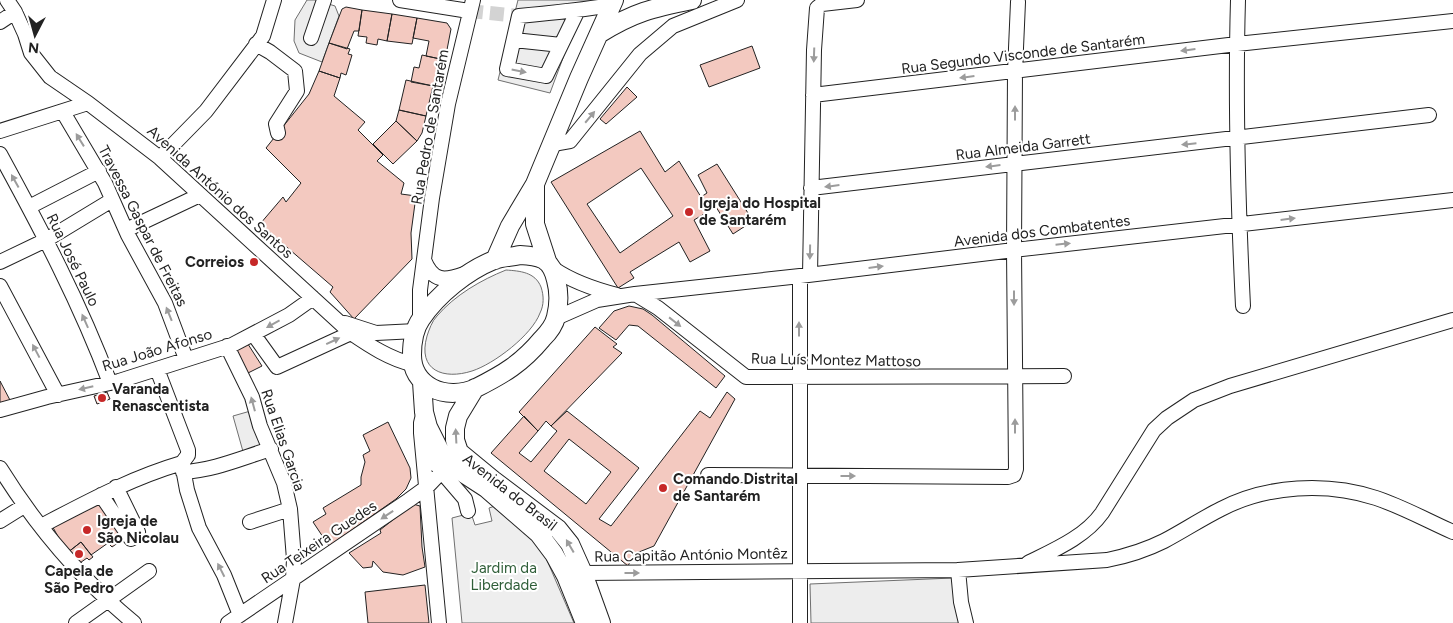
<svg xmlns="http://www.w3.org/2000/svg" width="1453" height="623" viewBox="0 0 1453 623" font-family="Figtree,sans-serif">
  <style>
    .green { fill: #eee; stroke: #6f6f6f }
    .parking { fill: #ededed; stroke: #6f6f6f }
    .building { fill: #f3c9c0; stroke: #222; fill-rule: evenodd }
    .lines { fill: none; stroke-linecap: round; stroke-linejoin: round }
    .minor-tunnel { stroke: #d3d3d3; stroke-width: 14; stroke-dasharray: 14 7; stroke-linecap: butt }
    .minor-casing { stroke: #222; stroke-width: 16 }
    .major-casing { stroke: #222; stroke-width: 20 }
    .minor { stroke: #fff; stroke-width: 14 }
    .major { stroke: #fff; stroke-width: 18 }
    .oneway { fill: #9c9c9c }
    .poi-dot { fill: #c62828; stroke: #fff; stroke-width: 2 }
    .labels { text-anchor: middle; stroke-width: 4; stroke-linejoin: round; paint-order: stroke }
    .street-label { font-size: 15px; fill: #222; stroke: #fff }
    .poi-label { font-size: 15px; font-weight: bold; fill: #222; stroke: #fff; text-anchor: start }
    .park-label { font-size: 15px; fill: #2f5e38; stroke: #fff }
  </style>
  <rect width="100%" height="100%" fill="#fff"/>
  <!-- green -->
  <path class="green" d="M506 270C520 271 535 272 541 287 544 296 544 305 540 313 532 335 494 364 472 371 444 380 417 371 427 336 429 330 432 321 437 316 455 295 481 280 506 270Z
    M495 506 517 524 543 551 574 623H462L452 518 471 513 475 525 492 521 489 508Z"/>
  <!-- parking -->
  <path class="parking" d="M307 0H316L335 6 339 16 322 62 299 53 294 41 295 20Z
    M518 0H591L576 23 550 93 498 80Z
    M254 410 268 448 244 455 233 416Z
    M953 578 964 623H811L810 584Z"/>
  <!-- building -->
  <path class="building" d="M346 7 362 10 359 31H354L347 49 329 43 342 9Z
    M362 10 392 14 387 41 378 39 377 45 366 43 367 37 358 36Z
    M392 14 417 18 412 44 387 41Z
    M417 18 447 23 451 29 445 60 426 56 429 41 413 38Z
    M329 43 350 49 348 54 352 55 346 75 341 73 340 78 319 71Z
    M752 46 760 68 709 87 700 65Z
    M422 55 445 60 439 87 411 82 414 67 419 68Z
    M319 71 340 78 334 96 365 122 358 130 383 155 377 161 404 183 401 194 416 196 411 233 412 259 354 319 330 292 333 287 260 224 283 197 286 202 301 183 266 148 309 94Z
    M406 80 433 86 426 116 399 110Z
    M627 87 637 97 606 124 600 119Z
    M399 110 426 116 422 133 417 141 396 121Z
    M396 121 417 141 393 164 373 144Z
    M640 131 665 172 679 161 701 197 707 193 698 175 717 164 753 221 733 234 716 207 694 220 710 251 690 262 679 242 630 272 634 278 618 288 551 182ZM641 168 673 216 620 253 587 204Z
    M629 306 643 309 652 315 725 376 716 388 638 326 629 325 616 340 599 328 614 311Z
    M595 327 617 344 613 347 622 353 551 426 546 421 538 431 519 412Z
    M246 341 262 366 244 375 229 348Z
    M0 381 11 402 0 405Z
    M107 392 110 399 97 404 94 396Z
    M727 392 735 399 654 546 634 554 628 566 491 453 524 416 538 431 519 453 531 462 557 431 551 426 567 411 639 468 599 519 611 526 700 411 710 418ZM569 439 611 472 586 504 544 471Z
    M388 422 410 468 411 478 406 489 396 499 329 546 313 522 326 514 323 508 361 485V477L365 462 363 455 370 451 363 435Z
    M97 498 125 538 112 547 108 543 91 555 81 542 67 553 50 522Z
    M413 504 420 506 422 547 425 567 403 575 383 572 373 561 372 567 363 568 349 553 381 533 380 530Z
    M81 542 93 557 89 560 87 558 77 565 67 553Z
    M425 585 429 623H368L365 592Z"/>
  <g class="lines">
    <!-- minor-tunnel -->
    <path class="minor-tunnel" d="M469 11 519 16"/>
    <defs>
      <path id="minor" d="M7 0 15 12 25 34 31 53 50 77 88 103 160 158 351 333C370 346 390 359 412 364
        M400 0 469 11
        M1238 0C1235 102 1238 204 1243 306
        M578 10 546 76 507 69 519 16C550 13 581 10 612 5
        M0 22 15 12
        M311 38 324 0
        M514 40 561 45
        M256 44 270 52 295 71 297 91 276 124 278 133
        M813 95 1237 44 1453 21
        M63 112 105 183 128 235 165 303 186 359
        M0 131 88 103
        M553 144 570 141 640 54 673 26 737 0
        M0 154C41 229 80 303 110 383
        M160 158 206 111 263 36 274 0
        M811 188 1429 115
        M29 207 99 171
        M126 230 200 195
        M424 260C433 282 444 281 464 274
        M0 262 46 240 112 200
        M554 269C573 282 594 289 617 295
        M810 275 814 50 817 8 822 4 857 0
        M800 276V623
        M0 286 58 395
        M635 294 658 308 746 377 1064 376
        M556 318 597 300 635 294 800 276 1014 250 1453 200
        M420 319V290L432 198 448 104 473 0
        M345 323 376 333 416 331
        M254 335 277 367 351 333
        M227 346 252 397 260 426 284 483 290 509 294 559 293 579 285 623
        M157 369 188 450V455L182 463
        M0 410 47 397 119 381 232 345 289 315 313 298
        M423 415 421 423V433L439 623
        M424 447 441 471 465 499 468 511
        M182 463 187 490 199 528 224 575 240 615
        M0 468C36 526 81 579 134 623
        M183 472C215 470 241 458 271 449
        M708 475 1008 477 1014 475 1016 469 1014 250 1015 71 1018 2
        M101 495 131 539 138 532 116 487
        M0 521 24 506
        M250 522 290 509
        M41 526C87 502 131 478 182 463
        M1028 563C1054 550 1085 537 1102 513L1154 430 1167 418 1194 400 1230 386 1453 320
        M958 570 961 602 966 623
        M583 573 958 570 1107 560C1127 556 1146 550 1164 541 1183 531 1201 519 1221 509 1267 485 1327 482 1376 498 1403 507 1428 521 1453 532
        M76 623 149 571
        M228 623 409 500 427 487 449 464"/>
      <path id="major" d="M599 34C634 12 653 8 692 0
        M535 185V224L547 261
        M520 255C540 256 551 258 556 280 559 291 559 305 556 317 554 326 548 333 542 339 522 363 504 374 476 388 463 394 445 395 432 388 419 381 412 370 412 355 412 343 414 329 421 319 438 294 467 271 494 260 502 257 512 257 520 255Z
        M495 260 510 226 535 184 579 78 614 0
        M422 382 424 412 428 427 441 453 449 464 486 488 539 534 554 554 566 576 585 623
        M475 388 458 416 455 428V440L459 452 493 480 558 529 570 544 583 573 601 623"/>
    </defs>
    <!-- minor casing -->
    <use href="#minor" class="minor-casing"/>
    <!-- major casing -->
    <use href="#major" class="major-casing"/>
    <!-- minor -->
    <use href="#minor" class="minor"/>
    <!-- major -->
    <use href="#major" class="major"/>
  </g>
  <!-- one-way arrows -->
  <defs><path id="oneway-solid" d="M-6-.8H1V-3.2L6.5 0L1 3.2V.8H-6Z" transform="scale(1.25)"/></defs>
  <g class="oneway">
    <use href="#oneway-solid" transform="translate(1188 50) rotate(173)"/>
    <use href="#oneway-solid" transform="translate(814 55) rotate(92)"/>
    <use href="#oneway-solid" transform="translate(519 71) rotate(11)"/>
    <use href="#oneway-solid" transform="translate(967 77) rotate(173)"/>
    <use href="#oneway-solid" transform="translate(1015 113) rotate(-90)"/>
    <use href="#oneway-solid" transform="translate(590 117) rotate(-50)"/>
    <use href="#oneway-solid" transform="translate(80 140) rotate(-122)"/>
    <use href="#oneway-solid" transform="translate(1189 144) rotate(174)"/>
    <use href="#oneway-solid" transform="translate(993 166) rotate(173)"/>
    <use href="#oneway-solid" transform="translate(15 181) rotate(-119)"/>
    <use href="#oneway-solid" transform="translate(832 186) rotate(173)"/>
    <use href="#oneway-solid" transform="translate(1288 219) rotate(-7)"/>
    <use href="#oneway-solid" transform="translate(1063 244) rotate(-6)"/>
    <use href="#oneway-solid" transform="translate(810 252) rotate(91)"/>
    <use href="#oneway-solid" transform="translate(876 267) rotate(-7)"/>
    <use href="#oneway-solid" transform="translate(1014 298) rotate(90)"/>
    <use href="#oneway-solid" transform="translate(169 314) rotate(-112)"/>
    <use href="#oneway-solid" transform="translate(85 321) rotate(-114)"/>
    <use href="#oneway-solid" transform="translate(675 322) rotate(38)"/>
    <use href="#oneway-solid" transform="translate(273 324) rotate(151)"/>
    <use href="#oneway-solid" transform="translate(799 329) rotate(-90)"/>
    <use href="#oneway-solid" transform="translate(333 341) rotate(-25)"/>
    <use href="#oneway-solid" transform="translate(36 351) rotate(-118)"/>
    <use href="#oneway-solid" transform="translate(86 388) rotate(167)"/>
    <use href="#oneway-solid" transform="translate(253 404) rotate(-105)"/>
    <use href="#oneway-solid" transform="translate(1015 426) rotate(-90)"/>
    <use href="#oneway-solid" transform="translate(456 436) rotate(-93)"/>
    <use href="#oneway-solid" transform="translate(848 476)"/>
    <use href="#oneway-solid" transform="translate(387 515) rotate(146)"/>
    <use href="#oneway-solid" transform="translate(570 546) rotate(-120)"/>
    <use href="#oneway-solid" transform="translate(221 570) rotate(-117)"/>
    <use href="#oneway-solid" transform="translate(632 573)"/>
  </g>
  <!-- markers -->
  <g class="poi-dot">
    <circle cx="689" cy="212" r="5"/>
    <circle cx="254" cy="262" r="5"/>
    <circle cx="102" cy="398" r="5"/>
    <circle cx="663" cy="488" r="5"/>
    <circle cx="87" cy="530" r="5"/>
    <circle cx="79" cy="554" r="5"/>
  </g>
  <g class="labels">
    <!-- street labels -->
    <g class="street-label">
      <text transform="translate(1023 54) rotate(-7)" y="5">Rua Segundo Visconde de Santarém</text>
      <text transform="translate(430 127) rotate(-80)" y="5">Rua Pedro de Santarém</text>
      <text transform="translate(1023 147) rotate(-7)" y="5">Rua Almeida Garrett</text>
      <text transform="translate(220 192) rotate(42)" y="5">Avenida António dos Santos</text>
      <text transform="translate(143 226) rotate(63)" y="5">Travessa Gaspar de Freitas</text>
      <text transform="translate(1042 231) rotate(-7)" y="5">Avenida dos Combatentes</text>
      <text transform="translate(73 260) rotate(64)" y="5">Rua José Paulo</text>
      <text transform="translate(157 350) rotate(-17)" y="5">Rua João Afonso</text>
      <text transform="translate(836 360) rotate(1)" y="5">Rua Luís Montez Mattoso</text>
      <text transform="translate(283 440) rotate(71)" y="5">Rua Elias Garcia</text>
      <text transform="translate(510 492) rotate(38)" y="5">Avenida do Brasil</text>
      <text transform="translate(319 542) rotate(-34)" y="5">Rua Teixeira Guedes</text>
      <text transform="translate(691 555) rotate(-1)" y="5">Rua Capitão António Montêz</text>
    </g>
    <!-- poi labels -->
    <g class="poi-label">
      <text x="699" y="208">Igreja do Hospital<tspan x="699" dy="17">de Santarém</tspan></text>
      <text x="244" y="267" text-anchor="end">Correios</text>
      <text x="112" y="394">Varanda<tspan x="112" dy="17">Renascentista</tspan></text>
      <text x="673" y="484">Comando Distrital<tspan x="673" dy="17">de Santarém</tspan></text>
      <text x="97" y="526">Igreja de<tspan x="97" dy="17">São Nicolau</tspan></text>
      <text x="79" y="576" text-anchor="middle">Capela de<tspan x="79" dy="17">São Pedro</tspan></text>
    </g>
    <!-- park labels -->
    <g class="park-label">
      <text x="504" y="573">Jardim da<tspan x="504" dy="17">Liberdade</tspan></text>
    </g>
  </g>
  <!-- north arrow -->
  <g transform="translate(35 35) rotate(186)" stroke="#ffffff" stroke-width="4" paint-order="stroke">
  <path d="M0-4L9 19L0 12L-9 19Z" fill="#222222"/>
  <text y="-8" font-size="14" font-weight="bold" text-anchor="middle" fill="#222222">N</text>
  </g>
</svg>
